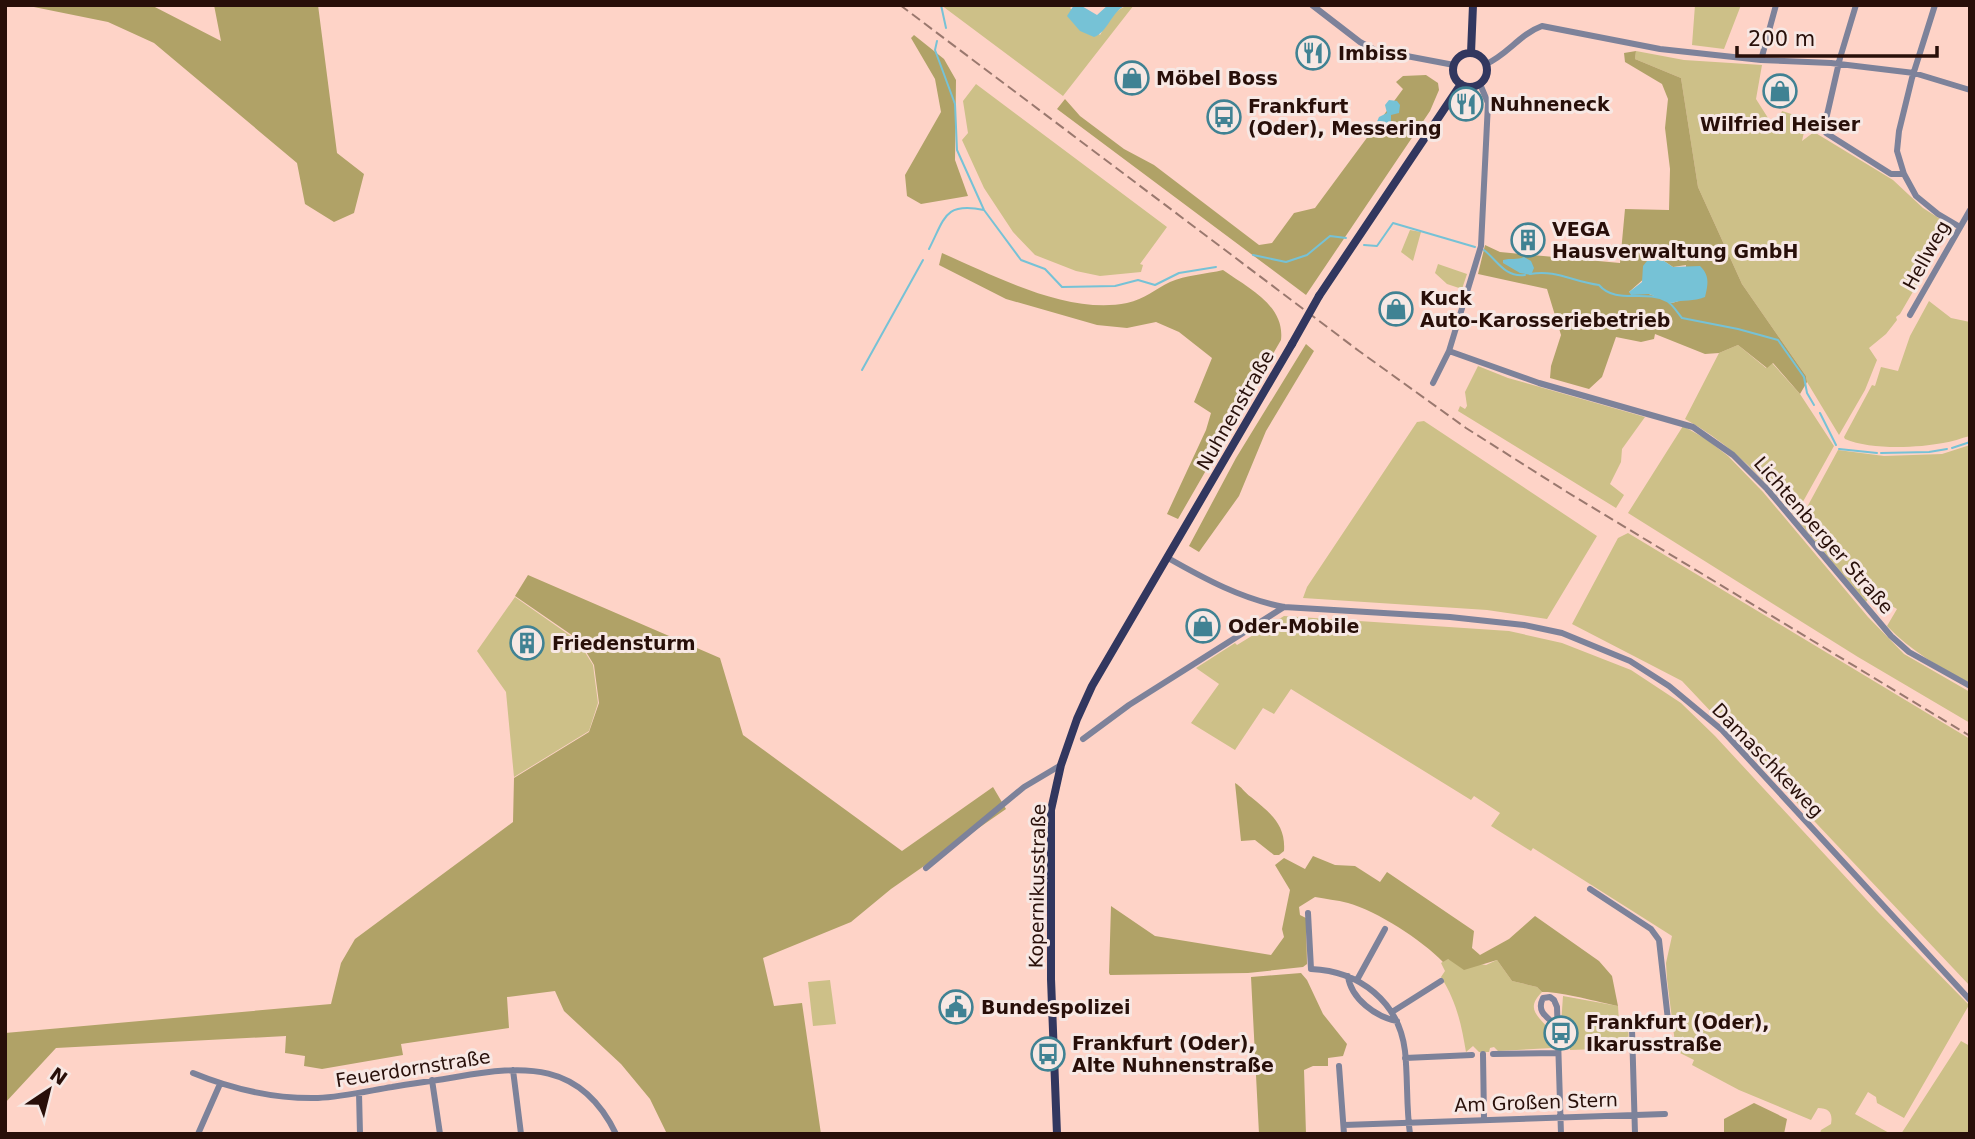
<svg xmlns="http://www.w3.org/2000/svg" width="1975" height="1139" viewBox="0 0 1975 1139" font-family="'DejaVu Sans',sans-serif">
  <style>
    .green { fill: #cdc088 }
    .forest { fill: #b0a267; fill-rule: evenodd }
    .water { fill: #76c2d6 }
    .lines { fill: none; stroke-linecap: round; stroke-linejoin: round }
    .stream { stroke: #76c2d6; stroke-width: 2 }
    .minor { stroke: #7d829a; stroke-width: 6 }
    .major { stroke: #32375f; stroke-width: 8 }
    .rail { stroke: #9a786e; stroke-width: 2; stroke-dasharray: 10 5; stroke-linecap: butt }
    .major-bridge { stroke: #32375f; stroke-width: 8 }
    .labels { text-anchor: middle; stroke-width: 6; stroke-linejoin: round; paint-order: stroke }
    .poi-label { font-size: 19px; font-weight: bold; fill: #280f09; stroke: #f7e8e4; text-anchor: start }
    .street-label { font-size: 19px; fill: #280f09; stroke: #f7e8e4 }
  </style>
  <rect width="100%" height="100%" fill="#fed3c7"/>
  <!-- green -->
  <path class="green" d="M941 5H1074L1070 8 1100 35C1109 21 1116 5 1134 5L1063 96Z
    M1695 5H1741L1724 49 1692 45Z
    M1636 51 1684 60 1762 65 1756 99 1775 129 1782 111 1807 119 1802 141 1814 132 1893 180 1923 208 1951 226 1900 314 1896 317 1897 320 1886 334 1869 348 1877 360 1865 390 1839 435 1807 382 1806 376 1742 284 1698 187 1681 78 1635 59Z
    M976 84 1167 227 1140 264 1143 265 1141 272 1100 276 1076 271 1035 255 1013 232 984 188 962 140 968 133 963 101Z
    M1410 230 1421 232 1413 261 1401 252Z
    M1438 264 1467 274 1462 289 1447 284 1435 273Z
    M1929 301 1951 318 1970 322V436C1961 438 1952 442 1943 443 1917 448 1870 450 1845 439L1844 437 1872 385 1875 386 1881 367 1898 371 1910 336Z
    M1738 345 1766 368 1772 363 1800 394 1834 446 1795 516C1763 477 1729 443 1685 419L1719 353Z
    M1478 366 1508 378 1645 417 1622 449 1621 462 1610 484 1624 495 1616 508 1458 411 1460 406 1465 409 1467 406 1465 392Z
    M1424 421 1597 536 1547 619 1487 610 1303 598 1307 587 1417 422Z
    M1683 426 1706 439 1728 456 1763 492 1868 617 1904 654 1970 692V723L1858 657 1628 513Z
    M1970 445V683C1939 667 1911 651 1887 626L1897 609 1871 594 1866 602 1799 522 1838 450 1884 456 1942 454Z
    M1628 533 1970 739V986L1682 681 1572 624 1618 538Z
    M515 597 578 641 593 665 598 703 589 731 514 777 506 692 477 651Z
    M1284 616 1509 631 1562 643 1631 670 1681 703 1715 736 1877 911 1969 1005 1904 1118 1877 1103 1876 1097 1868 1092 1855 1114 1891 1134H1820L1821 1130 1831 1124C1833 1113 1829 1108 1818 1108L1811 1120 1739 1090 1692 1065 1694 1060 1676 1051 1667 979 1666 963 1672 936 1533 848 1531 851 1491 826 1500 813 1474 796 1471 800 1291 689 1274 714 1263 708 1235 750 1191 723 1219 684 1196 668 1235 643 1237 645Z
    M1447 959 1486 965 1497 960 1512 981 1537 987 1542 992C1517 1017 1558 1020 1552 1048L1498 1051 1494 1047 1490 1048 1489 1052H1479L1473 1046 1466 1052C1461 1022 1456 1001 1441 977L1445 971 1441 963Z
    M830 980 836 1024 813 1026 808 982Z
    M1563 996 1618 1006 1619 1022H1628L1629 1048 1570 1050V1039H1563V1026L1561 1025Z
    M1961 1041 1970 1046V1134H1901Z"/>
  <!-- forest -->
  <path class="forest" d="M24 5H151L221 41 214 5H318L337 153 364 174 354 213 334 222 305 204 297 163 154 43 108 22Z
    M914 35 944 59 956 80 955 160 968 196 921 204 907 196 905 175 941 112 935 79 911 38Z
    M1636 51 1635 59 1681 78 1698 187 1742 284 1806 376 1807 382 1800 394 1773 363 1767 368 1738 345 1719 353 1705 354 1655 334 1654 339 1641 342 1616 337 1602 377 1589 389 1550 378 1551 366 1561 335 1547 289 1478 274 1485 245 1500 252 1620 263 1625 209 1669 210 1670 169 1665 128 1668 99 1662 84 1625 62 1624 53ZM1664 261 1673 267 1686 265 1685 299 1672 303 1649 294 1629 292Z
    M1426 75 1438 83 1439 90 1430 111 1306 295 1057 109 1065 99 1080 116 1124 149 1154 165 1259 245 1272 243 1294 213 1315 208 1403 89 1396 82 1403 76Z
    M942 253C995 276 1068 315 1127 303 1145 299 1155 289 1170 282 1185 275 1207 274 1223 270 1248 288 1285 305 1281 340L1178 519 1167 514 1206 430 1211 413 1194 402 1212 358 1179 332 1156 322 1127 328 1097 325 1006 299 939 265Z
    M1306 344 1314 351 1266 431 1239 496 1199 552 1189 546 1236 458Z
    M528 575 720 658 743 735 902 851 993 787 1006 809 891 889 851 922 763 958 774 1006 802 1003 821 1134H667L650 1099 621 1064 564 1011 555 991 507 997 509 1028 401 1044 403 1055 322 1069 304 1066 305 1056 285 1053 286 1036 56 1048 5 1103V1033L331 1004 341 963 355 939 513 822 514 778 589 732 599 703 594 665 579 640 515 596Z
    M1235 783C1242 787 1244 792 1251 797 1270 813 1286 824 1284 851L1279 855H1274L1255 840 1241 841Z
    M1313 856 1335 865 1355 866 1380 882 1387 872 1474 931 1472 948 1480 955 1509 939 1535 916 1599 961 1612 976 1618 1006C1598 1002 1559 991 1542 992L1537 987 1512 981 1497 960 1464 970 1448 959 1443 962C1422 940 1377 911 1348 903 1337 900 1325 899 1315 897L1299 907 1300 915 1306 918 1307 964 1303 967 1248 973 1110 975 1109 973 1111 906 1155 936 1271 955 1284 937 1282 929 1290 890 1275 865 1284 858 1305 869Z
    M1301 973 1307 980 1323 1014 1347 1044 1343 1056 1328 1058V1066H1313L1304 1070 1306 1134H1259L1251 977Z
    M1754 1103 1787 1119 1784 1134H1724V1119Z"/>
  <!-- water -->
  <path class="water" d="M1074 5H1080L1097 15 1108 5H1126C1111 12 1108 32 1094 37L1080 31 1067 16Z
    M1389 100 1397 101 1400 105 1399 113 1391 115V131L1385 136 1376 124 1379 117 1387 113 1385 105Z
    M1524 257 1531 261 1534 268 1531 275 1520 273 1503 263V260C1510 258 1517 260 1524 257Z
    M1653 259 1664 261 1673 267 1700 266C1710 276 1708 284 1705 297 1693 302 1684 299 1672 303L1649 294 1631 295 1629 292 1642 282 1643 266 1647 261Z"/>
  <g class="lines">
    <!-- stream -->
    <path class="stream" d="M941 5 946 28
      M937 41 935 50 955 104 957 150 984 210 1021 260 1045 269 1062 287 1115 286 1138 280 1155 285 1179 273 1216 267
      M1364 245 1377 246 1393 223 1475 247
      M929 249C945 218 944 202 984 210
      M1484 250C1497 260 1505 278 1525 275
      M1253 255 1286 262 1307 255 1330 236 1346 238
      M1530 274C1556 269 1573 282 1599 285 1616 305 1645 289 1667 301 1673 305 1677 312 1682 318L1738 329 1778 340 1804 377 1807 393 1814 405
      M862 370 923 260
      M1820 413 1836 445
      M1952 448 1970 442
      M1839 449 1877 453
      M1881 453 1929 452 1947 449"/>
    <!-- minor -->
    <path class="minor" d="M1312 5 1360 42 1375 50 1454 65
      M1856 5 1840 58 1824 128 1826 133 1891 174H1904
      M1935 5 1912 78 1899 131 1897 151 1904 174 1916 196 1938 214 1960 227
      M1761 60 1776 5
      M1486 64C1507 55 1520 34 1542 26L1660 49 1761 60 1831 63 1914 73 1970 90
      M1910 315 1970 210
      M1449 351 1539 383 1693 427 1733 455 1767 489 1891 636 1909 652 1970 686
      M1433 383 1449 351 1481 246 1488 103 1480 84
      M1168 558C1205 579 1242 599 1284 607L1450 617 1524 625 1562 633 1630 661 1669 686 1722 730 1970 1000
      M1083 739 1129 705 1284 607
      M926 868 1024 787 1061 765
      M1590 889 1651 929 1659 940 1668 1020 1663 1024 1634 1025 1632 1029 1635 1134
      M1308 913 1311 969C1360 971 1399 1002 1405 1051 1408 1079 1406 1106 1410 1134
      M1348 976C1351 999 1376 1017 1397 1021
      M1357 980 1385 929
      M1392 1012 1441 981
      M1557 1026C1547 1017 1536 1012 1543 998L1550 997 1554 1000 1557 1007 1561 1134
      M1483 1054 1484 1119
      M1493 1054 1558 1053
      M1405 1058 1472 1055
      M1339 1066 1344 1134
      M513 1070 521 1134
      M193 1073C232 1089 274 1099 318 1098 342 1097 368 1091 392 1087 413 1083 435 1081 456 1077 524 1065 581 1061 616 1134
      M432 1080 440 1134
      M359 1093 360 1134
      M1344 1125 1665 1114
      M198 1134 220 1084"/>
    <!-- major -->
    <path class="major" d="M1471 53 1473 5
      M1453 70a17 17 0 1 1 34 0a17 17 0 1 1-34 0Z
      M1319 296 1461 84
      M1057 1134 1051 979V810L1061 765 1077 719 1092 686 1292 344"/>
    <!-- rail -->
    <path class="rail" d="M900 5 1359 351 1466 428 1567 492 1970 736"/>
    <!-- major-bridge -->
    <path class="major-bridge" d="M1292 344 1319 296"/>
  </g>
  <!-- icons -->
  <defs>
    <symbol id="restaurant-ring" viewBox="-11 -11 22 22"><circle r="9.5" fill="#f7e8e4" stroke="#408293" stroke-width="1.5"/><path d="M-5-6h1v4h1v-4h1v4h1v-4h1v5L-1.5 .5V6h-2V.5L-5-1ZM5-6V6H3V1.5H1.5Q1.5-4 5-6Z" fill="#408293"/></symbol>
    <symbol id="shop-ring" viewBox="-11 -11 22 22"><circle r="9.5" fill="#f7e8e4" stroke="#408293" stroke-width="1.5"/><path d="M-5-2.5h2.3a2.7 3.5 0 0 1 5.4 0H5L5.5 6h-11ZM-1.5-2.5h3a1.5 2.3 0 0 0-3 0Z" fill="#408293"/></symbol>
    <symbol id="bus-ring" viewBox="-11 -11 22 22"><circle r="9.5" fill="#f7e8e4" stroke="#408293" stroke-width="1.5"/><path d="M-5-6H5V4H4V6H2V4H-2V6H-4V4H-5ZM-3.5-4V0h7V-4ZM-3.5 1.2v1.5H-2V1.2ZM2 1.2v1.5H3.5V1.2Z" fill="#408293"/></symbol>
    <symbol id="building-ring" viewBox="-11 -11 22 22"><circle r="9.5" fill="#f7e8e4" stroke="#408293" stroke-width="1.5"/><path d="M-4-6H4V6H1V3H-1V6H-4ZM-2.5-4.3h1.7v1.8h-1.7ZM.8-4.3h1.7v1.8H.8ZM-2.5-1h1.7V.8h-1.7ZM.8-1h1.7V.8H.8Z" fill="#408293"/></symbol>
    <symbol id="civic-ring" viewBox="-11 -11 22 22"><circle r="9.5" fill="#f7e8e4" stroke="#408293" stroke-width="1.5"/><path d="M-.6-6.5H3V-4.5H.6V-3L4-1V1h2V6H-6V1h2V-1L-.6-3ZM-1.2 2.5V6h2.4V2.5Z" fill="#408293"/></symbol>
  </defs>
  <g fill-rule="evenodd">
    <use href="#restaurant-ring" x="1294" y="34" width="38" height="38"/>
    <use href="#shop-ring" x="1113" y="59" width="38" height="38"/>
    <use href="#shop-ring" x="1761" y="72" width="38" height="38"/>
    <use href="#restaurant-ring" x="1447" y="85" width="38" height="38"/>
    <use href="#bus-ring" x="1205" y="98" width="38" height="38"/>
    <use href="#building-ring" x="1509" y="221" width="38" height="38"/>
    <use href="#shop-ring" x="1377" y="290" width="38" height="38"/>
    <use href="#shop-ring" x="1184" y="607" width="38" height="38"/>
    <use href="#building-ring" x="508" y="624" width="38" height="38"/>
    <use href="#civic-ring" x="937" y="988" width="38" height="38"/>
    <use href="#bus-ring" x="1542" y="1014" width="38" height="38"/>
    <use href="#bus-ring" x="1029" y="1035" width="38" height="38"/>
  </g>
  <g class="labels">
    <!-- poi labels -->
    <g class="poi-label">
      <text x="1338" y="60">Imbiss</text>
      <text x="1156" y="85">Möbel Boss</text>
      <text x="1490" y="111">Nuhneneck</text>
      <text x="1248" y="113">Frankfurt<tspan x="1248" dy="22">(Oder), Messering</tspan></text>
      <text x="1780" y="131" text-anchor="middle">Wilfried Heiser</text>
      <text x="1552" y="236">VEGA<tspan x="1552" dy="22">Hausverwaltung GmbH</tspan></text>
      <text x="1420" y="305">Kuck<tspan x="1420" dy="22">Auto-Karosseriebetrieb</tspan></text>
      <text x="1228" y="633">Oder-Mobile</text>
      <text x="552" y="650">Friedensturm</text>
      <text x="981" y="1014">Bundespolizei</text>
      <text x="1586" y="1029">Frankfurt (Oder),<tspan x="1586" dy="22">Ikarusstraße</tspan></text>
      <text x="1072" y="1050">Frankfurt (Oder),<tspan x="1072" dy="22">Alte Nuhnenstraße</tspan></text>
    </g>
    <!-- street labels -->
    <g class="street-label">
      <text transform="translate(1926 255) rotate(-61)" y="7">Hellweg</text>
      <text transform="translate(1235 410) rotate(-60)" y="7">Nuhnenstraße</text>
      <text transform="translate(1824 535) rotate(49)" y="7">Lichtenberger Straße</text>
      <text transform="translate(1768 760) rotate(46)" y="7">Damaschkeweg</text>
      <text transform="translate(1037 886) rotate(-89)" y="7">Kopernikusstraße</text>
      <text transform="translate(413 1068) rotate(-9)" y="7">Feuerdornstraße</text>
      <text transform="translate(1536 1102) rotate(-2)" y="7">Am Großen Stern</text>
    </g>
  </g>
  <!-- border -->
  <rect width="1975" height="1139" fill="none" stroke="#280f09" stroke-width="14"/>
  <!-- north arrow -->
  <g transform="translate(49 1090) rotate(35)" stroke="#f7e8e4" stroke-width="5" paint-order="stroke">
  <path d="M0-5L12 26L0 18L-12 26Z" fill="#280f09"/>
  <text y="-10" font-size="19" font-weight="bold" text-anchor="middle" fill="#280f09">N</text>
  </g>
  <!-- scale -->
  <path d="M1737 46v10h200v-10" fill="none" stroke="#280f09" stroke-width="3.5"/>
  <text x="1748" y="46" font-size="21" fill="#280f09" stroke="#f7e8e4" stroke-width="5" paint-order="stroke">200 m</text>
</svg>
